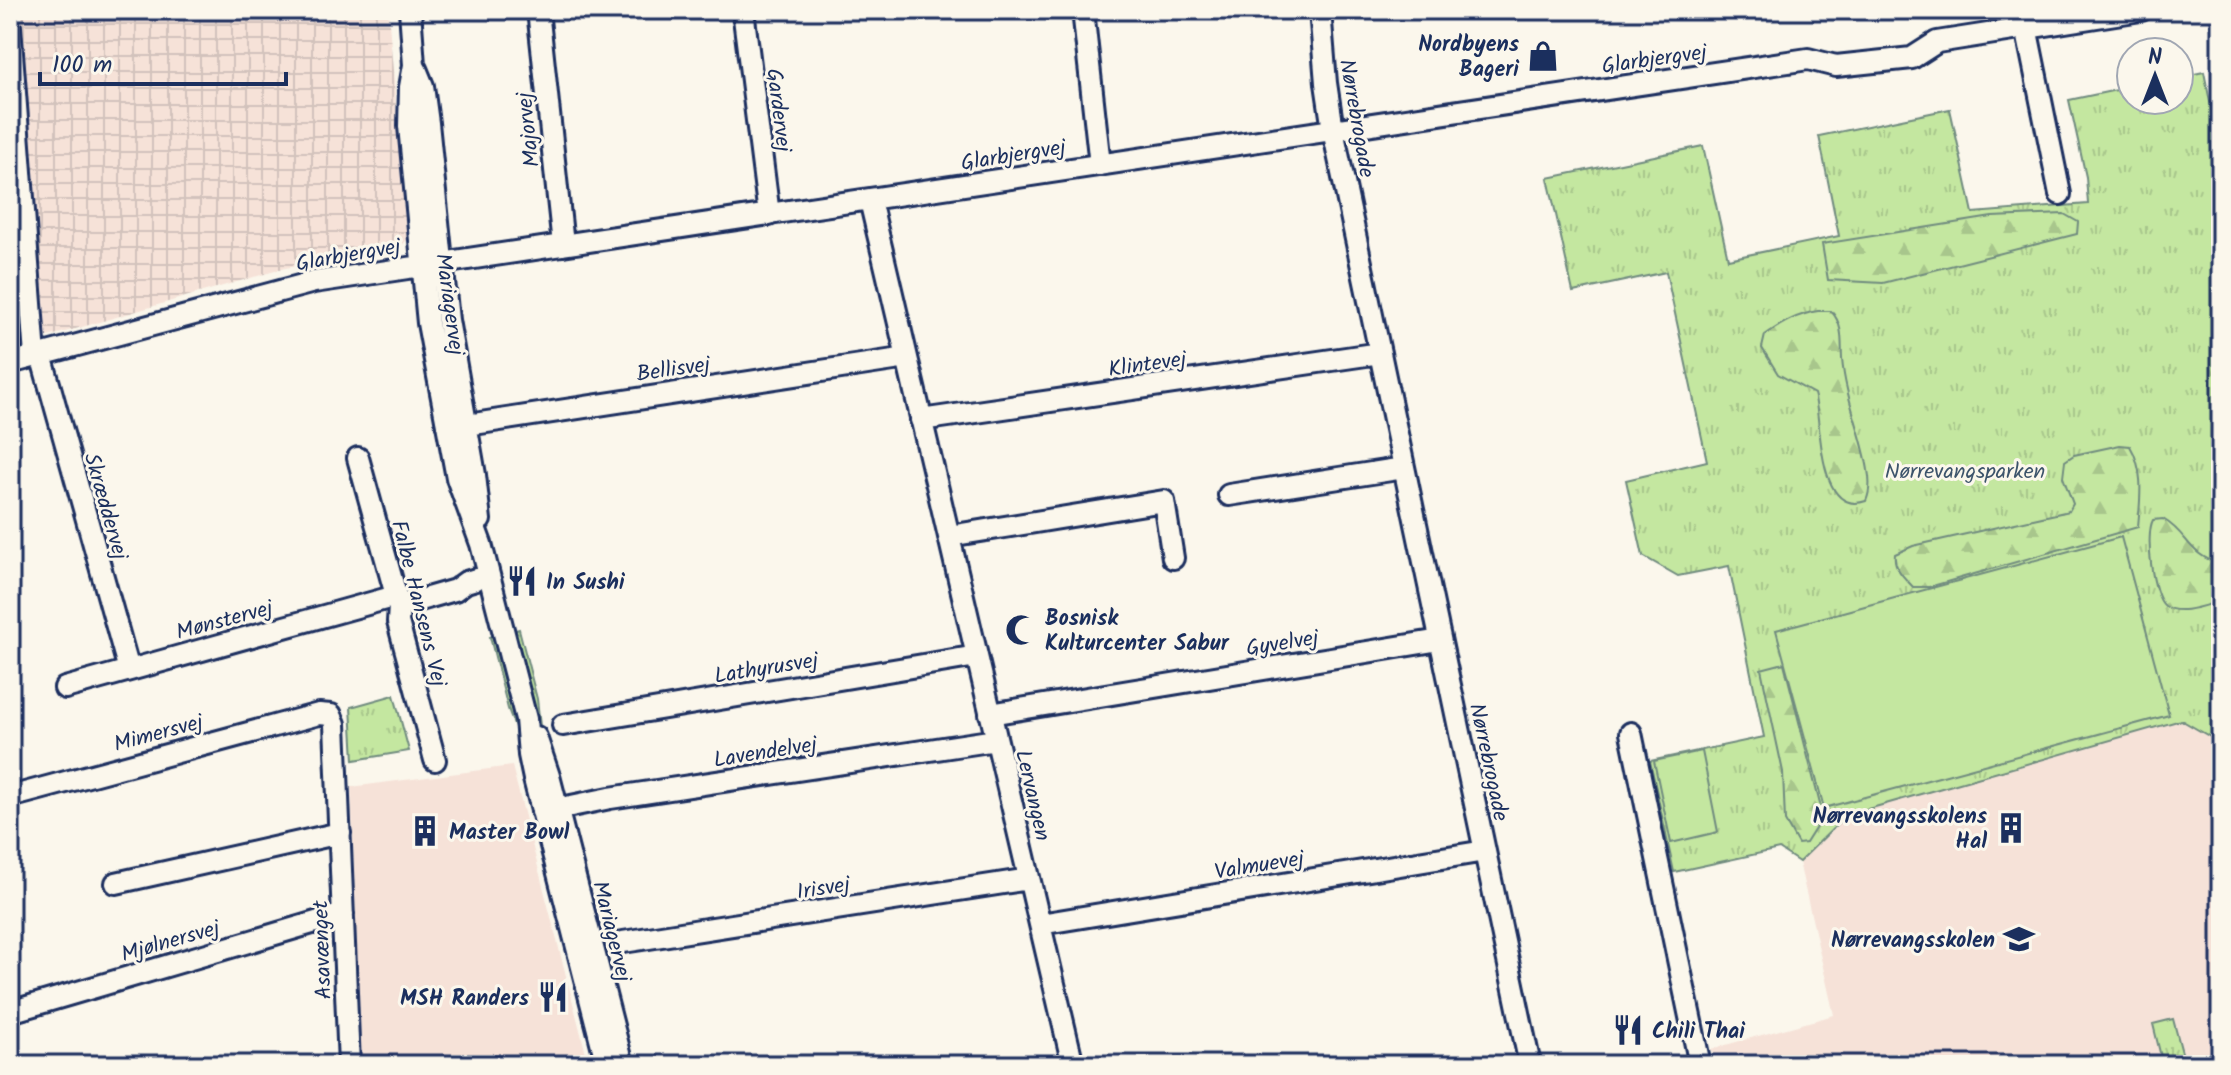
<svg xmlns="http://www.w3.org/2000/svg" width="2231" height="1075" viewBox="0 0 2231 1075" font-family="Kalam,sans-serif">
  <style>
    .built { fill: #f6e2d8 }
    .industrial { fill: url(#industrial-grid) }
    .grass { fill: url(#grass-tufts); stroke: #708b7f; stroke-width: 2 }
    .forest { fill: url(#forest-firs); stroke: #708b7f; stroke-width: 2 }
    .pitch { fill: #c4e7a0; stroke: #708b7f; stroke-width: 2 }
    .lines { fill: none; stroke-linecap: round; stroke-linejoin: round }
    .minor-casing { stroke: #1b2f5e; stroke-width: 26 }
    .minor { stroke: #fbf7ec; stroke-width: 20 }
    .labels { text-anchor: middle; stroke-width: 6; stroke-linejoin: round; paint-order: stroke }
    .poi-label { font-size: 22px; font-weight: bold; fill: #1b2f5e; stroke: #fbf7ec; text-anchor: end }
    .street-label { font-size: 22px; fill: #1b2f5e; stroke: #fbf7ec }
    .park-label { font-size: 22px; fill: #3d546b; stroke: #fbf7ec }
  </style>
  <defs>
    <pattern id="industrial-grid" width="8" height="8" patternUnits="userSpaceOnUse" patternTransform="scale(2)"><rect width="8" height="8" fill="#f6e2d8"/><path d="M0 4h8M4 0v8" fill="none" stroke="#d2c2bc"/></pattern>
    <pattern id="grass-tufts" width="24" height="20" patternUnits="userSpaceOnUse" patternTransform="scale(2)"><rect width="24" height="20" fill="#c4e7a0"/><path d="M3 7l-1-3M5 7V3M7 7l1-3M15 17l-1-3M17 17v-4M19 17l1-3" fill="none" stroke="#a8c68c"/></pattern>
    <pattern id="forest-firs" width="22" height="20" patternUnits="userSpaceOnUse" patternTransform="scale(2)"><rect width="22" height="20" fill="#c4e7a0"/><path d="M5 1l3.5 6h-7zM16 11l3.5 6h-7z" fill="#a8c68c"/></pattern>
  </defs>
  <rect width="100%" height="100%" fill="#fbf7ec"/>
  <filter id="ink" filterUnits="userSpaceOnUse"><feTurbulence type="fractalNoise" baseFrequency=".0125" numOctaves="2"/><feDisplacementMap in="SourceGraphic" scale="16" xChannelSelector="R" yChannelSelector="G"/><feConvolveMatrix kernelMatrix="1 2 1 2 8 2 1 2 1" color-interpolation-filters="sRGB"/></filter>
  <g filter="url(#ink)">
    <!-- built -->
    <path class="built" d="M2181 720 2221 743V1065H1715L1711 1049 1834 1015 1799 862 1847 815Z
      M512 766 589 1065H361L351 787Z"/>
    <!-- industrial -->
    <path class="industrial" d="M10 10H388L407 240 395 252 285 268 10 348Z"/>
    <!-- grass -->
    <path class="grass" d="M2204 72 2221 156V743L2181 720 1847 815 1799 862 1779 849 1674 872 1650 761 1764 737 1729 566 1678 576 1643 556 1626 480 1707 461 1666 272 1573 292 1548 178 1703 146 1728 259 1839 236 1819 136 1950 109 1973 213 2088 204 2086 177 2069 100 2131 87V100H2179V77Z
      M519 629 537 699 540 726 536 723 513 631Z
      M496 635 517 717V732L508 709 490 637Z
      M394 695 409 751 354 760 351 707Z
      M2173 1019 2185 1064 2163 1065 2153 1024Z"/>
    <!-- forest -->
    <path class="forest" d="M2064 214 2078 222 2077 234 1883 283 1828 280 1822 244 1992 217Z
      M1818 311H1831C1844 325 1841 343 1842 359 1845 397 1862 433 1868 470 1870 480 1870 492 1866 501 1816 518 1822 418 1814 394L1778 374 1762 348 1765 335C1782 323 1798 314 1818 311Z
      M2120 445 2130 446C2145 471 2140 500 2138 527L1929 587H1913C1904 577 1893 568 1895 554L1913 546 2069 511 2073 504 2063 477 2065 461 2074 455Z
      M2163 519C2189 534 2187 555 2221 564V601C2205 605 2180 616 2165 606 2152 596 2145 534 2153 520Z
      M1784 663 1823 816 1806 843 1798 844 1785 821 1783 772 1761 669Z"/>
    <!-- pitch -->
    <path class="pitch" d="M2121 537 2169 715 1824 808 1776 630Z
      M1702 751 1718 832 1671 843 1654 761Z"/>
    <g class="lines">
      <defs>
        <path id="minor" d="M410 10 414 65 410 87 409 126 428 323 457 478 481 544 526 719 529 755 534 779 607 1065
          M538 10 563 245
          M743 10 769 215
          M1083 10 1100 165
          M1320 10 1326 83 1333 130 1530 1065
          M10 27 35 356
          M2026 27 2060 194
          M416 69 423 86 428 123 448 320 475 475 480 520
          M870 200 1073 1065
          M41 355 129 670
          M10 363 314 282 1808 59 1836 66 1912 58 1937 42 2141 10
          M921 420 1380 353
          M454 427 907 358
          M358 458 399 606 398 622 435 760
          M1229 495 1404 468
          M949 536 1164 501 1173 558
          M399 606 455 590 466 582 476 579
          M65 688 396 596
          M990 714 1440 640
          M563 725 977 656
          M1631 733 1700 1065
          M536 737 549 776 623 1065
          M10 797 319 714 331 715 335 724 349 1065
          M542 812 610 798 996 740
          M116 883 340 833
          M1040 924 1485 851
          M623 942 1029 879
          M10 1012 343 914"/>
      </defs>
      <!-- minor casing -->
      <use href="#minor" class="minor-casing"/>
      <!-- minor -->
      <use href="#minor" class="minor"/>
    </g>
  </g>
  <!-- icons -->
  <defs>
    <symbol id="shop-bare" viewBox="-9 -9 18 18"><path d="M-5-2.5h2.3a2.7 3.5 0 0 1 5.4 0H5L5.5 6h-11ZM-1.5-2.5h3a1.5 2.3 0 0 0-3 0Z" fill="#1b2f5e" stroke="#fbf7ec" stroke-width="2.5" paint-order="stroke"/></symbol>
    <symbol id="restaurant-bare" viewBox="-9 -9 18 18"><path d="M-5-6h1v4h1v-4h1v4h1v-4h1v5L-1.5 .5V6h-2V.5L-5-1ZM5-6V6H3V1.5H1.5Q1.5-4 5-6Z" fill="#1b2f5e" stroke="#fbf7ec" stroke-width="2.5" paint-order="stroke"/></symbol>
    <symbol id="mosque-bare" viewBox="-9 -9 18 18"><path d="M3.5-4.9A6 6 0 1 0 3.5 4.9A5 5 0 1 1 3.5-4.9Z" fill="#1b2f5e" stroke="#fbf7ec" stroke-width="2.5" paint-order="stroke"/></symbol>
    <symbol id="building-bare" viewBox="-9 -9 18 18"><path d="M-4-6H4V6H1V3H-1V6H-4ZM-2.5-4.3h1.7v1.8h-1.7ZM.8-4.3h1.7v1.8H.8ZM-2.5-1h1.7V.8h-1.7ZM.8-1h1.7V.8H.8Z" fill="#1b2f5e" stroke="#fbf7ec" stroke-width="2.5" paint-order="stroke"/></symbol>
    <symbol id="school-bare" viewBox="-9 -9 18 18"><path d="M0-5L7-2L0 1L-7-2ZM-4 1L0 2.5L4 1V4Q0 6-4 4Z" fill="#1b2f5e" stroke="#fbf7ec" stroke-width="2.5" paint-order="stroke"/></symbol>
  </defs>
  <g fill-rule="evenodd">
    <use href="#shop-bare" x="1521" y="34" width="44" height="44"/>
    <use href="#restaurant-bare" x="500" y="559" width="44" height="44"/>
    <use href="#mosque-bare" x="999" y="608" width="44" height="44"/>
    <use href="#building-bare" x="1989" y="806" width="44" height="44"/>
    <use href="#building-bare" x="403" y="809" width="44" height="44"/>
    <use href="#school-bare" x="1997" y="917" width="44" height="44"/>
    <use href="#restaurant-bare" x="531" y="975" width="44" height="44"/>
    <use href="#restaurant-bare" x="1606" y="1008" width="44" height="44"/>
  </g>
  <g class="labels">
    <!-- poi labels -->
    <g class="poi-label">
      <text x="1519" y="51">Nordbyens<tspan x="1519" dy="25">Bageri</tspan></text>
      <text x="546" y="589" text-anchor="start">In Sushi</text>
      <text x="1045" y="625" text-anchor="start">Bosnisk<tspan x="1045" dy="25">Kulturcenter Sabur</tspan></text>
      <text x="1987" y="823">Nørrevangsskolens<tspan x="1987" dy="25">Hal</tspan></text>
      <text x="449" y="839" text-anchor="start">Master Bowl</text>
      <text x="1995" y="947">Nørrevangsskolen</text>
      <text x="529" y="1005">MSH Randers</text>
      <text x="1652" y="1038" text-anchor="start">Chili Thai</text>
    </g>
    <!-- street labels -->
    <g class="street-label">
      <text transform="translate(1654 58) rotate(-8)" y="8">Glarbjergvej</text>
      <text transform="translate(780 110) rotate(83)" y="8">Gardervej</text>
      <text transform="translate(1358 118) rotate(80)" y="8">Nørrebrogade</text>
      <text transform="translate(527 130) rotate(-96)" y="8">Majorvej</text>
      <text transform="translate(1013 154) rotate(-9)" y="8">Glarbjergvej</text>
      <text transform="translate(348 254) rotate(-10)" y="8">Glarbjergvej</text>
      <text transform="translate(451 304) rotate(82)" y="8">Mariagervej</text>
      <text transform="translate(1147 363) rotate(-8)" y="8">Klintevej</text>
      <text transform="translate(673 368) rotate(-8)" y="8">Bellisvej</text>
      <text transform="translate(107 506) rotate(74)" y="8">Skræddervej</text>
      <text transform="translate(420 603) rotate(76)" y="8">Falbe Hansens Vej</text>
      <text transform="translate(224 619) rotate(-15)" y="8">Mønstervej</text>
      <text transform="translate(1282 642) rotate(-9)" y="8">Gyvelvej</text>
      <text transform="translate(766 667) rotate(-9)" y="8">Lathyrusvej</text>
      <text transform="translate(158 732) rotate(-15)" y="8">Mimersvej</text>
      <text transform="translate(765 751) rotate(-9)" y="8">Lavendelvej</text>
      <text transform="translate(1490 762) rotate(78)" y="8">Nørrebrogade</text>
      <text transform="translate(1034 795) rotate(77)" y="8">Lervangen</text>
      <text transform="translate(1259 864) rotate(-9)" y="8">Valmuevej</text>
      <text transform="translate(823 887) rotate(-9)" y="8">Irisvej</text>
      <text transform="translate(613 931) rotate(76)" y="8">Mariagervej</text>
      <text transform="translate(170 940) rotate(-16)" y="8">Mjølnersvej</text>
      <text transform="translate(321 950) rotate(-92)" y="8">Asavænget</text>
    </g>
    <!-- park labels -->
    <g class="park-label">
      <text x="1965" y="478">Nørrevangsparken</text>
    </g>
  </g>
  <!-- margin -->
  <rect width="2231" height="1075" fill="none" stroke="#fbf7ec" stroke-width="40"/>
  <rect x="20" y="20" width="2191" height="1035" fill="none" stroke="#1b2f5e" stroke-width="3" filter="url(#ink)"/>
  <!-- north arrow -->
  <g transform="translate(2155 76)"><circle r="38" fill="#fbf7ec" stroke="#a1a7b3" stroke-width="2"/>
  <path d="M0-6L14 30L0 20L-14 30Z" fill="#1b2f5e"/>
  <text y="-12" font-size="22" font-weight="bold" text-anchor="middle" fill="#1b2f5e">N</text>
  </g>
  <!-- scale -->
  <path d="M40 72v12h246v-12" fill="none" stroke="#1b2f5e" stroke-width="4"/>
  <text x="52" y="72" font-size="24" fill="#1b2f5e" stroke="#fbf7ec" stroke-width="6" paint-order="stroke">100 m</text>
</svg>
